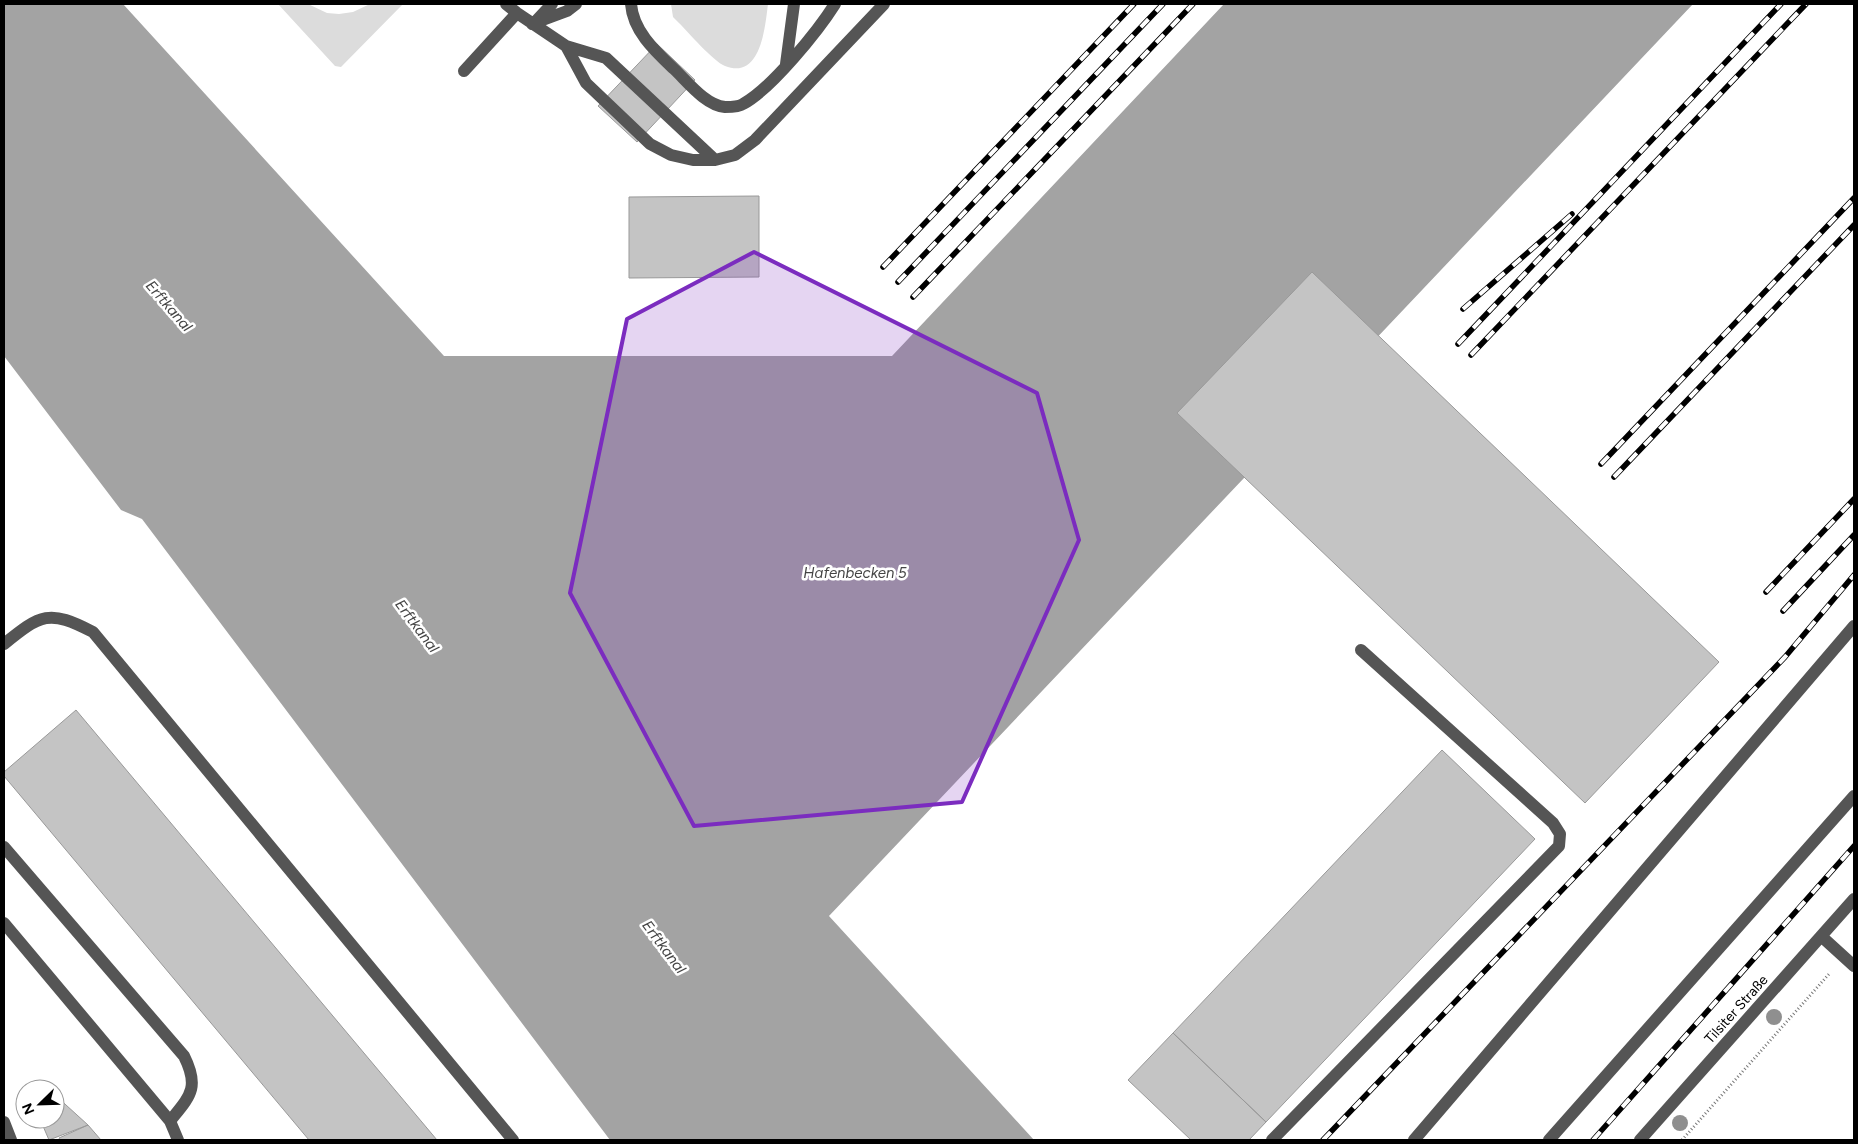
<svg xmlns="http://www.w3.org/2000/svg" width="1858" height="1144" viewBox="0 0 1858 1144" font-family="Figtree,sans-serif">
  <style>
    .green { fill: #dcdcdc }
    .water { fill: #a3a3a3 }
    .building { fill: #c4c4c4; stroke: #999 }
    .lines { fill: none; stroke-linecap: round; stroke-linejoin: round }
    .path { stroke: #777; stroke-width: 3; stroke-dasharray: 1 2.5; stroke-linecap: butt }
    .minor { stroke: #555; stroke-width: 12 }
    .rail-casing { stroke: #000; stroke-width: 5.5 }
    .rail { stroke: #fff; stroke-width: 4; stroke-dasharray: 11; stroke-linecap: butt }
    .tree { fill: #8f8f8f }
    .marked { fill: #7b2cbf; fill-opacity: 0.2; stroke: #7b2cbf; stroke-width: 4; stroke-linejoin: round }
    .labels { text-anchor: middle; stroke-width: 5; stroke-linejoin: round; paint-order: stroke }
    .street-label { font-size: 14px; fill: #000; stroke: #fff }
    .water-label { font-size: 15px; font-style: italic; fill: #444; stroke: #fff }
  </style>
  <rect width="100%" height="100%" fill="#fff"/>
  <!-- green -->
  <path class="green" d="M278 4H308L327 13 339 14 353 12 370 4H403L341 67 335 66Z
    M671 4H768C765 27 761 80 725 66 713 61 689 33 679 23L673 17Z"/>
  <!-- water -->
  <path class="water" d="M4 4H123L444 356H892L1224 4H1693L829 916 1034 1140H610L142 519 121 510 4 356Z"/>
  <!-- building -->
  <path class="building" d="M657 44 695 80 637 142 598 106Z
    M759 196V277L629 278V197Z
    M1312 272 1719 662 1585 803 1177 413Z
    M76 710 437 1140H309L4 776V772Z
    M1442 750 1535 839 1266 1122 1173 1033Z
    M1173 1033 1266 1122 1249 1140H1191L1128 1080Z
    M55 1095 88 1125 49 1140 40 1119H55Z
    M88 1125 101 1140H60L59 1138Z"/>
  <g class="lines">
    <!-- path -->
    <path class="path" d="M1682 1140 1829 974"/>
    <!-- minor -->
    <path class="minor" d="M506 4 517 13 566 46 586 83 650 144 671 155 693 160H715L735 155 755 140 884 4
      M631 4C633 31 655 51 674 69 687 81 705 105 725 107 730 107 739 107 743 104 771 89 818 31 835 4
      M536 21 552 4
      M532 24 567 11 576 4
      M566 46 606 58 715 160
      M786 64 794 4
      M464 71 517 13
      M4 644C41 614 49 609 93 632L513 1140
      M4 847 184 1056C200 1088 190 1096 170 1121
      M4 923 170 1121 178 1140
      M1821 936 1854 966
      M4 1122 11 1140
      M1272 1140 1559 846 1560 834 1553 823 1361 650
      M1414 1140 1854 626
      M1549 1140 1854 796
      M1640 1140 1854 899"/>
    <defs>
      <path id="rail" d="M883 267 1134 4
        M898 282 1163 4
        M913 297 1193 4
        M1463 309 1572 214
        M1458 344 1781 4
        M1471 355 1806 4
        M1601 464 1854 198
        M1614 477 1854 225
        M1766 592 1854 499
        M1783 611 1854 535
        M1323 1140 1785 657 1854 575
        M1593 1140 1854 846"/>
    </defs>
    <!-- rail casing -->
    <use href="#rail" class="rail-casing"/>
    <!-- rail -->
    <use href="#rail" class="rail"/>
  </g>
  <!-- trees -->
  <g class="tree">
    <circle cx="1774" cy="1017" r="8"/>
    <circle cx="1680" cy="1123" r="8"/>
  </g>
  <!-- marked area -->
  <path class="marked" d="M754 252 1037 393 1079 540 962 802 694 826 570 593 627 319Z"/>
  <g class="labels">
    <!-- street labels -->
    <g class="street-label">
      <text transform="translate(1736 1009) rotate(-48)" y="5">Tilsiter Straße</text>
    </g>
    <!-- water labels -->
    <g class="water-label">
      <text transform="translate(169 306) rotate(49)" y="5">Erftkanal</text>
      <text x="855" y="578">Hafenbecken 5</text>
      <text transform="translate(417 626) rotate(53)" y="5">Erftkanal</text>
      <text transform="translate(664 947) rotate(53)" y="5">Erftkanal</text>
    </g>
  </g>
  <!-- border -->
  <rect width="1858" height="1144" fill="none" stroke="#000000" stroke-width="10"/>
  <!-- north arrow -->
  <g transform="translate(40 1104) rotate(247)"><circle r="24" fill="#ffffff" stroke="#999999"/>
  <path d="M0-4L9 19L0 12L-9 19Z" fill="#000000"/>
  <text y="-8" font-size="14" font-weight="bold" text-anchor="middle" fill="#000000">N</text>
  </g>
</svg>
